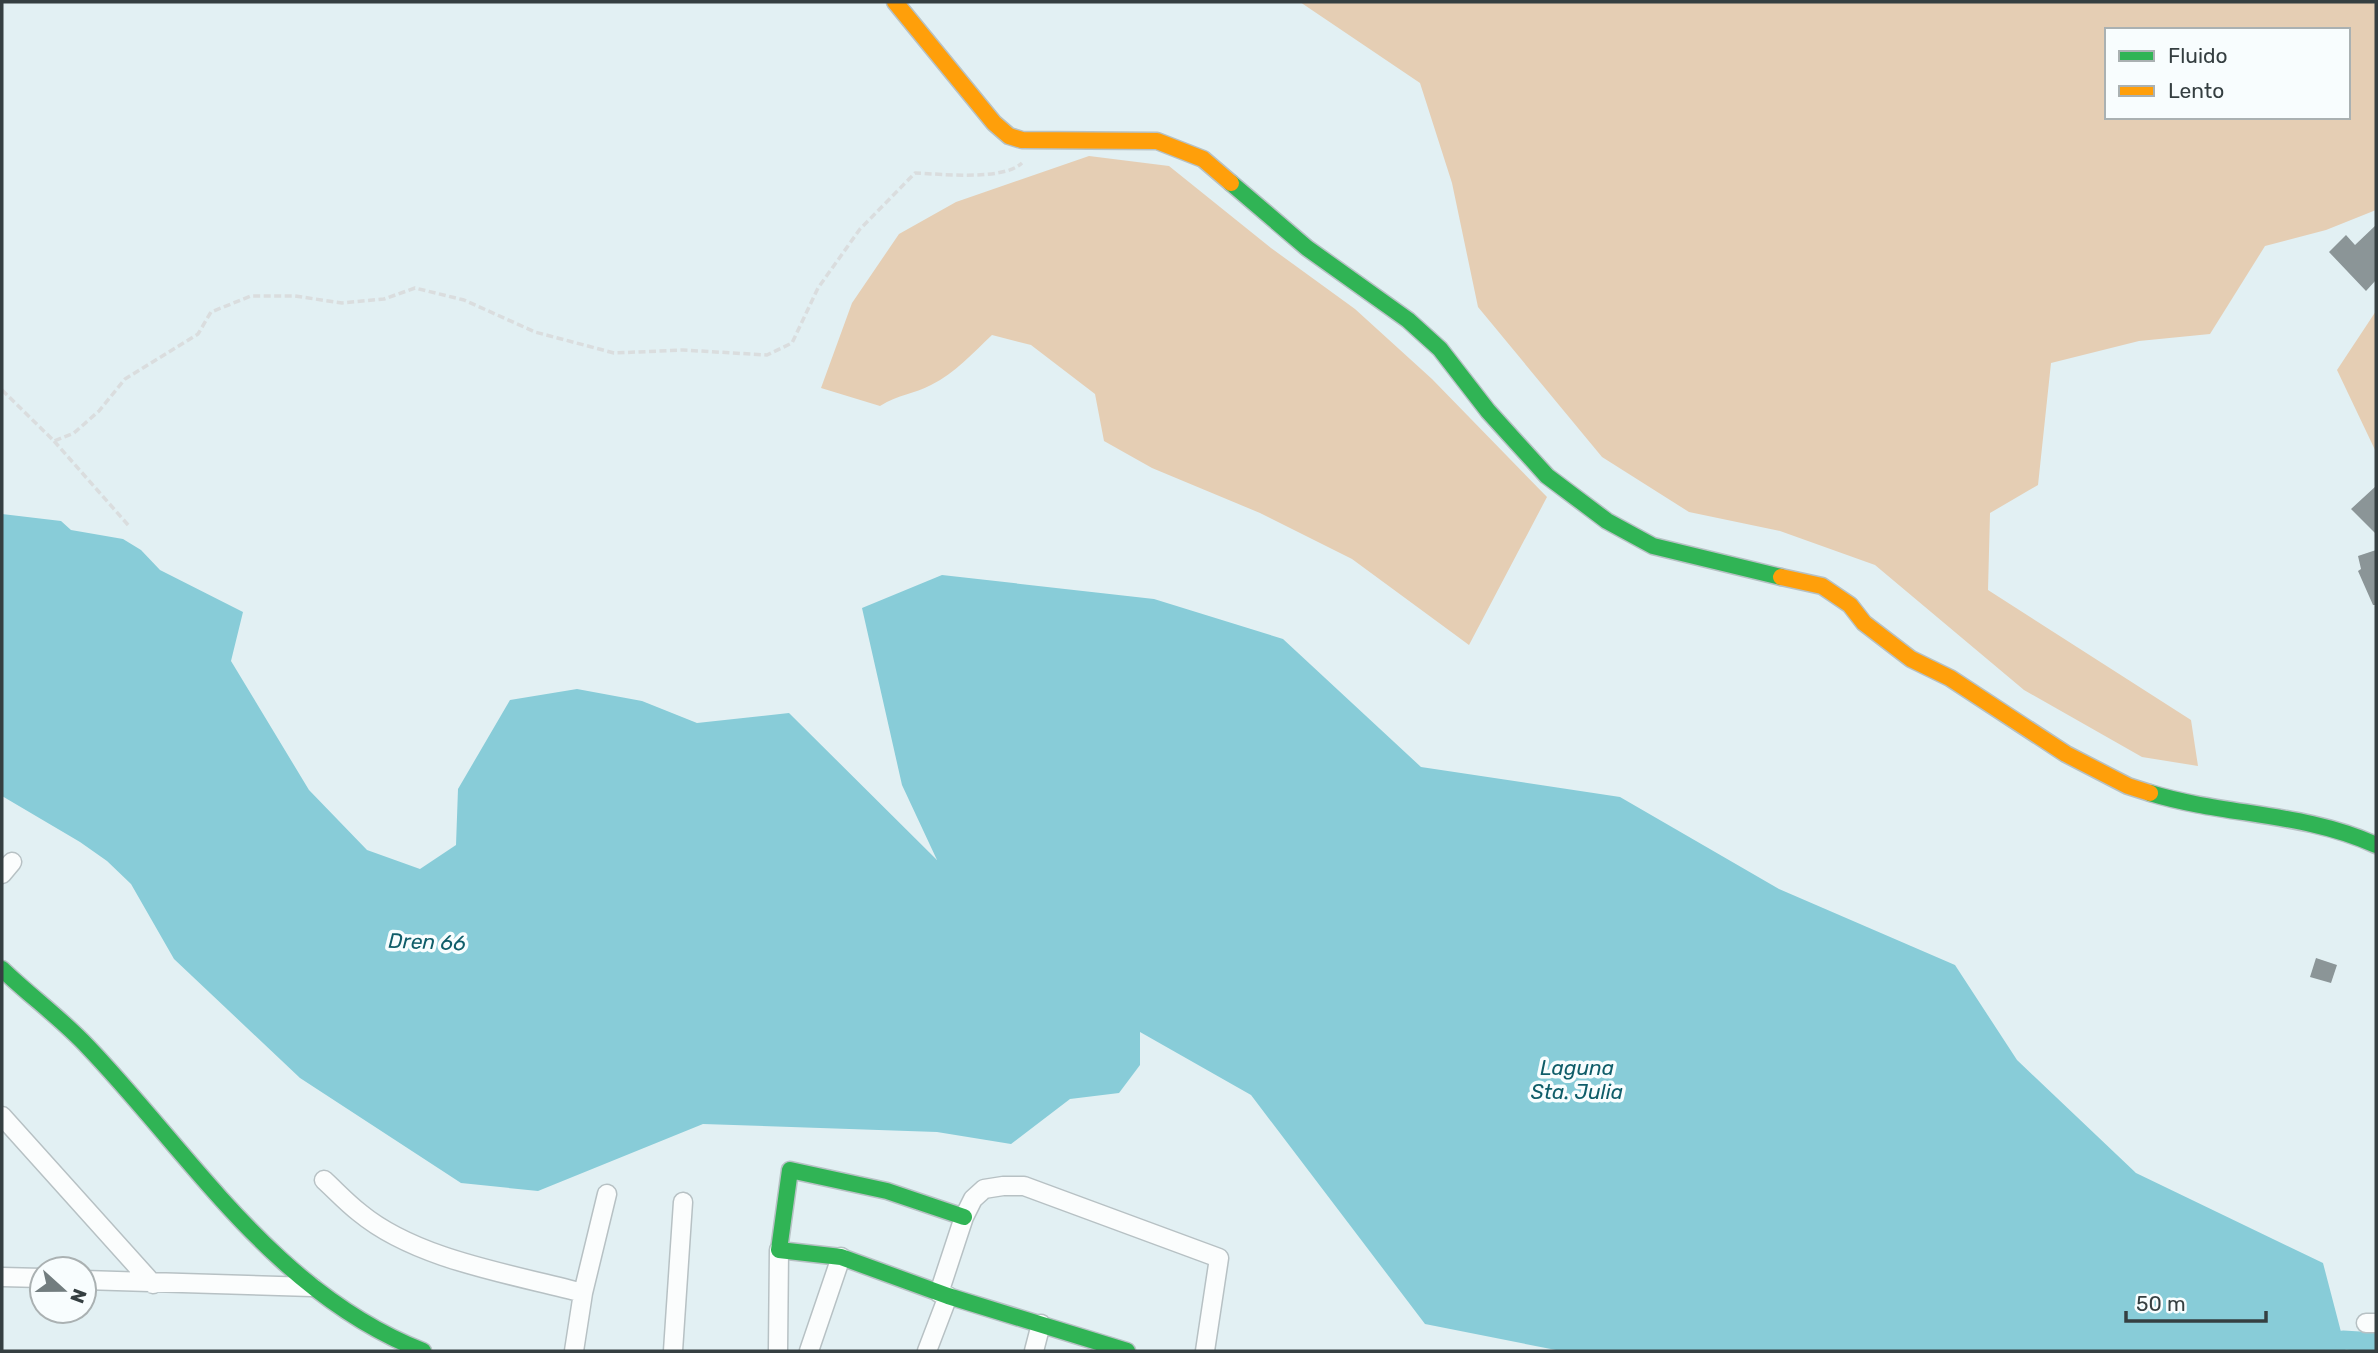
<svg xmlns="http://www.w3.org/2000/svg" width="2378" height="1353" viewBox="0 0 2378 1353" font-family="Rubik,sans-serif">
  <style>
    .green { fill: #e5ceb4; fill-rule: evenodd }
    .water { fill: #88ccd8 }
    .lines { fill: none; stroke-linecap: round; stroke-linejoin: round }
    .canal { stroke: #88ccd8; stroke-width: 19 }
    .building { fill: #8b9597 }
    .street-casing { stroke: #b7c1c4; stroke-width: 21 }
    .fast-casing { stroke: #b7c1c4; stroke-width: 19 }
    .slow-casing { stroke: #b7c1c4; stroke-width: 19 }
    .path { stroke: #daddde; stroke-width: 3.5; stroke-dasharray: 7 3.5; stroke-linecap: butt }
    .street { stroke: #fbfdfd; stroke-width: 18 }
    .fast { stroke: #30b455; stroke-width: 16 }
    .slow { stroke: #ff9f0a; stroke-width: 16 }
    .labels { text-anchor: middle; stroke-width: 7; stroke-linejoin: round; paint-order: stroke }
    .water-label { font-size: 21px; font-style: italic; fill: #0f5d69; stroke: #f8fdfe }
  </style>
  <rect width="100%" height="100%" fill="#e2f0f3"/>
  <!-- green -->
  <path class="green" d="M1300 2H2376V210L2326 230 2265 246 2210 334 2139 341 2051 363 2038 485 1990 513 1988 590 2191 720 2198 766 2142 757 2024 690 1875 565 1780 531 1689 512 1602 457 1478 307 1452 183 1420 83ZM2107 30H2348V117H2107Z
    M1089 156 1169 166 1271 248 1355 309 1432 379 1547 497 1469 645 1352 559 1260 513 1152 468 1104 441 1095 394 1031 345 992 335C973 353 955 373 931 385 914 394 899 394 880 406L821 388 852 303 899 234 956 202Z
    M2376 311V452L2337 370Z"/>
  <!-- water -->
  <path class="water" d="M2 514 61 521 71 530 123 539 141 550 160 570 243 612 231 661 309 790 367 850 420 869 456 845 458 789 510 700 577 689 642 701 697 723 789 713 937 860 902 785 862 608 942 575 1154 599 1283 639 1421 767 1620 797 1779 889 1955 965 2017 1060 2136 1173 2323 1263 2346 1351H1561L1425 1324 1251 1095 1140 1032V1065L1119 1093 1070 1099 1011 1144 937 1132 703 1124 538 1191 461 1183 300 1078 174 959 131 884 107 861 80 842 2 796Z"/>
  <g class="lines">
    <!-- canal -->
    <path class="canal" d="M2343 1340 2376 1342"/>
  </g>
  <!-- building -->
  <path class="building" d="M2376 225V280L2366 291 2329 252 2346 235 2355 245Z
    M2376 486V534L2351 509Z
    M2376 550V605H2373L2358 571 2361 569 2358 556Z
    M2316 958 2337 965 2331 983 2310 977Z"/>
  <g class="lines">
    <defs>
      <path id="street" d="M2 874 12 862
        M2 1116 153 1284
        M324 1180C336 1191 347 1203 360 1213 417 1260 512 1274 583 1293
        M2 1277 42 1278
        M84 1280 312 1287
        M939 1293 964 1217 973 1199 984 1189 1003 1186H1024L1219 1258 1205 1351
        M2366 1323H2376
        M574 1351 583 1293 607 1194
        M673 1351 683 1202
        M778 1351 779 1250
        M809 1351 841 1257
        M927 1351 948 1296
        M1034 1351 1041 1324"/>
      <path id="fast" d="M1231 183 1307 248 1408 320 1440 349 1488 411 1547 476 1607 521 1653 546 1781 577
        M2150 793C2225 816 2304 812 2376 845
        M2 969C30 996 62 1019 88 1047 192 1156 276 1294 423 1351
        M964 1217 887 1191 790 1170 779 1250 841 1257 948 1296 1127 1351"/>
      <path id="slow" d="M895 2 994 123 1009 136 1022 140 1157 141 1203 159 1231 183
        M1781 577 1822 586 1850 605 1864 623 1911 659 1950 678 2066 754 2128 786 2150 793"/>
    </defs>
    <!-- street casing -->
    <use href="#street" class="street-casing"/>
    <!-- fast casing -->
    <use href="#fast" class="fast-casing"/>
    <!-- slow casing -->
    <use href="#slow" class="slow-casing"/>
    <!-- path -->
    <path class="path" d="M2 390 54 441 74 433 99 411 125 379 198 334 211 312 251 296H295L342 303 384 299 415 288 464 300 535 332 614 353 683 350 767 355 792 343 818 288 860 229 915 173C942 174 1003 181 1022 163
      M54 441 129 526"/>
    <!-- street -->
    <use href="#street" class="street"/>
    <!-- fast -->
    <use href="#fast" class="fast"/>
    <!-- slow -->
    <use href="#slow" class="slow"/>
  </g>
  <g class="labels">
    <!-- water labels -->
    <g class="water-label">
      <text transform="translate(427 942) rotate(2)" y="7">Dren 66</text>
      <text x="1577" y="1075">Laguna<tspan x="1577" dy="24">Sta. Julia</tspan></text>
    </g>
  </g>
  <!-- border -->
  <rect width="2378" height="1353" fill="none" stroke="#353f41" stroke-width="7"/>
  <!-- legend -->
  <rect x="2105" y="28" width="245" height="91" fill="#f8fdfe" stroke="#aab1b2" stroke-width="2"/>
  <rect x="2119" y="51" width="35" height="10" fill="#30b455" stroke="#aab1b2" stroke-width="2"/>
  <text x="2168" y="63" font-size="21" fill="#353f41">Fluido</text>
  <rect x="2119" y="86" width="35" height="10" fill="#ff9f0a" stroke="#aab1b2" stroke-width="2"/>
  <text x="2168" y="98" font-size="21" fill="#353f41">Lento</text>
  <!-- north arrow -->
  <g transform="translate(63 1290) rotate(111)"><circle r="33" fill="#f8fdfe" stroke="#aab1b2" stroke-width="2"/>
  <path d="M0-5L12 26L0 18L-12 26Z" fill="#727d7f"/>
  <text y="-10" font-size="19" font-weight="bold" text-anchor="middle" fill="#353f41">N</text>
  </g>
  <!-- scale -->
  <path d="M2126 1311v10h140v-10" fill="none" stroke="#353f41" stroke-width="3.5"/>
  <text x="2136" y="1311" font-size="21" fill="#353f41" stroke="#f8fdfe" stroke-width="5" paint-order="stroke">50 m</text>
</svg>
